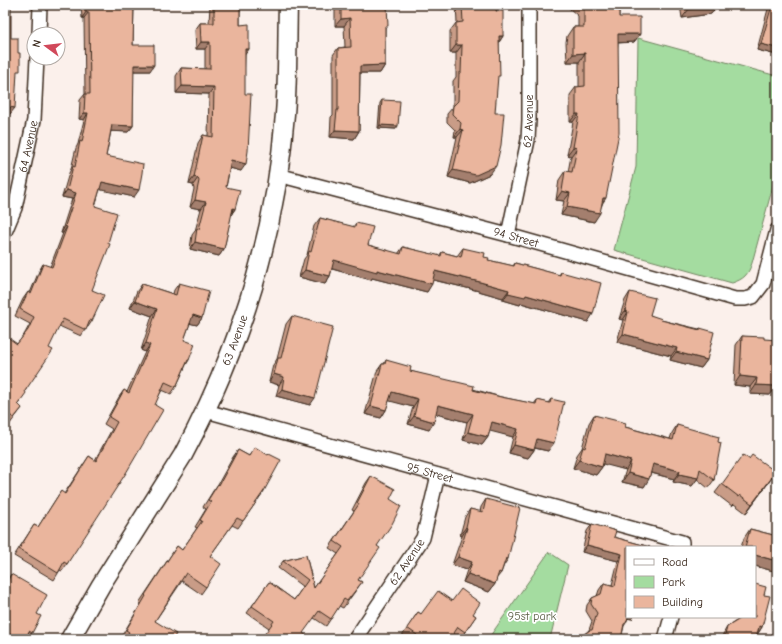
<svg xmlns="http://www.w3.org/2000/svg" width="782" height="644" viewBox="0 0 782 644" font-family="'Comic Neue',sans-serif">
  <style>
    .green { fill: #a4dca0; stroke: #70835f }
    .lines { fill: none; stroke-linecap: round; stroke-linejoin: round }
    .street-casing { stroke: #3b2a1e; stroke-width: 16 }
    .secondary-casing { stroke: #3b2a1e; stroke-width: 21 }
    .street { stroke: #fff; stroke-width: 13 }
    .secondary { stroke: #fff; stroke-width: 18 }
    .wall { fill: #c99c87; stroke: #3b2a1e }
    .shaded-wall { fill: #a47f6e; stroke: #3b2a1e }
    .building { fill: #eab59d; stroke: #3b2a1e }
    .labels { text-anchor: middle; stroke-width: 3.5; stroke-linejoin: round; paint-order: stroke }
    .street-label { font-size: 12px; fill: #3b2a1e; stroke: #fff }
    .park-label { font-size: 12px; fill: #5a5f45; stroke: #fff }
  </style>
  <rect width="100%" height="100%" fill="#fbf0eb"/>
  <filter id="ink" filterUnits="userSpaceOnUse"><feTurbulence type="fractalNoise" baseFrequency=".025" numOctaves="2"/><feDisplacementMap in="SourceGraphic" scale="8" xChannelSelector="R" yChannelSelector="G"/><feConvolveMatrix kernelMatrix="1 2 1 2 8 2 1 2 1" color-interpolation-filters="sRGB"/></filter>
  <g filter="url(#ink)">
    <!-- green -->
    <path class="green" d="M638 38 777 76V171L752 263C748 275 744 279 732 283L614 250 636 167Z
      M549 552 568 565 550 639H488Z"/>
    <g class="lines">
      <defs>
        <g id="street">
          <path d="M39 34 40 5"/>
          <path id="s1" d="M278 175 508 235 735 299H745L753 297 763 284 777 230"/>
          <path id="s2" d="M5 232 15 208 34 120 37 58"/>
          <path id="s3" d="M508 235 528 140 529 120V5"/>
          <path id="s4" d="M206 411 682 542V547"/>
          <path id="s5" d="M355 639 423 538 438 475"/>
          <path d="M665 639 671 617"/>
        </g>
        <g id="secondary">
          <path id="s6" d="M70 639 101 585 183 455C240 349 276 235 285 114 288 78 287 41 288 5"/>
        </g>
      </defs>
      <!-- street casing -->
      <use href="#street" class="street-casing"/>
      <!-- secondary casing -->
      <use href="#secondary" class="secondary-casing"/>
      <!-- street -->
      <use href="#street" class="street"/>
      <!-- secondary -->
      <use href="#secondary" class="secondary"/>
    </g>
    <!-- wall -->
    <path class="wall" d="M81 5H134L133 45 150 71H133V126L128 132 111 131 106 156 134 197 100 189 95 206 92 290V321L88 327H87L81 336 59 326 18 405 22 408 9 425 5 422V337L17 344 24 335 30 324 15 316 23 299 28 292 30 293 39 271 43 264 50 267 63 233H61L72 199 62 197 69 173 71 169 76 148 78 144 84 120 79 119 80 100 85 94 84 18H82Z
      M210 5H240V25L249 49 245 54 241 171 230 168 226 187 235 209 231 215 224 249 219 256 190 249 192 235 195 231 201 209 190 207 194 189 193 185 189 184 198 143 203 135 208 136 209 94 176 93V76L181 68 205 69V49H196L195 30 200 23H209Z
      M335 5H387L385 30V65L380 73H360L359 131 354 139 330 137 331 117 333 115V55L338 48 345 47 344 26H335Z
      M456 5H497L496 11 503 36 499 42 497 79 490 174 470 183 448 177 457 137H454L455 130 447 122V114L453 107V81L456 77V53H450V31L456 23H457Z
      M569 5H619V17L640 34 634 42 618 43 602 205 594 222 561 215 564 201 556 200 559 180 565 171 568 172 571 156 567 155 573 122H570V95L576 87H579V62H567L566 42 567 36 573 27H578V16L569 8Z
      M680 5H718L711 14 682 18Z
      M771 5H777V55L757 50 768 9Z
      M382 100 396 129 378 128 380 103Z
      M320 218 353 227 356 223 368 245 398 254 403 247 439 256 442 252 457 256 463 248 484 257 488 260 513 266 515 263 559 275 561 272 588 322 521 303 520 305 503 300V298L475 290 433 280 427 292 372 278 371 280 332 269 330 276 325 284 299 277 304 259 307 255 314 226Z
      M179 283 202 318 197 325 190 323 184 340 189 360 186 365 176 387 171 394 162 390 67 564 62 571 60 570 54 580 14 556 34 525 38 527 61 491 64 494 89 456 95 460 112 429 104 424 119 397 124 390 127 392 145 352 141 350 152 316 130 308 137 291 142 284 173 294 174 290Z
      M630 292 650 315 661 320 699 329 700 328 707 360 701 368 670 360 671 356 617 342 623 320 619 319 625 300Z
      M292 316 310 405 276 396 279 385 269 382 273 365 277 359 286 324Z
      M742 336 764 339 770 395 750 394V387L734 385 736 345Z
      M386 360 410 371 501 397 534 404 537 400 548 403 551 399 548 451 534 448V450L528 458 509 453 513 437 490 430 488 437 482 445 463 440 467 422 436 414 429 430 408 424 413 407 389 400 386 410 381 418 365 414 377 371 382 364H384Z
      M594 415 625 427 670 439 672 433 677 425 718 442 714 480 708 488 697 479 692 486 673 482 674 479 651 473 644 487 622 482 626 470 603 463 602 467 596 475 573 468 577 455 582 448 589 423Z
      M255 447 264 491 238 528 232 525 210 556 206 587 201 594 182 581 155 621 173 639H124L121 637 141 604 139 603 177 546 182 550 197 528 195 527 206 509 203 507 213 491 218 484 233 457 238 450 249 456Z
      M371 476 390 499 377 546 358 580 362 582 343 608 339 606 326 626 314 618 269 628 247 613 269 582 294 600 303 587 278 568 283 561 306 555 314 588 338 554 329 548 354 511 352 510 366 483Z
      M769 482 746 513 734 504 732 506 715 493 722 484Z
      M486 499 508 559 504 565 501 573 496 579 495 584 489 592 463 582 467 570 452 565 462 536 460 535 465 517 470 509 480 512 481 507Z
      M592 524 614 537 650 547 627 617H634L632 619 628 618 626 623 624 626 621 639H580L582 636 589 630 592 621 586 611 587 605 592 598 597 596 599 590 604 583 612 585 618 561 582 552 587 531Z
      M750 529 777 536V572L755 566V547H741L744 538Z
      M11 574 37 614 32 633 28 639H5V584Z
      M764 595 762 627 757 635 756 639H721L722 636 727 627 739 619 730 617Z
      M452 601 476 616 460 639H458L452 635 450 639H406L402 636 418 612 421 614Z"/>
    <!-- shaded-wall -->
    <path class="shaded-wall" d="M718 5 711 14 682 18 689 9Z
      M86 12H89L84 18H82Z
      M350 18 344 26H335L341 19Z
      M618 34H640L634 42 612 43Z
      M499 36H503L498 44Z
      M201 42H210L205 49H196Z
      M761 44 777 48V55L757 50Z
      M456 45H462L456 53H450Z
      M245 49H249L244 56Z
      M585 53 579 62H567L573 54Z
      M134 65H154L150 71H129Z
      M385 65 380 73H355L360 66Z
      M182 86 214 87 209 94 176 93Z
      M10 107 15 108 10 114H6Z
      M84 113H88L84 120 79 119Z
      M576 114H579L573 122H570Z
      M112 125 133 126 128 132 107 131Z
      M380 125 398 126 396 129 378 128Z
      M460 129 463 130 457 137H454Z
      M335 130 359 131 354 139 330 137Z
      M573 147 577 148 571 156 567 155Z
      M231 160 246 164 241 171 226 167Z
      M496 166 490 174 470 183 448 177 453 170Z
      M194 177 198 178 193 185 189 184Z
      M102 182 139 190 134 197 97 189Z
      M67 190 76 193 72 199 62 197Z
      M562 191 570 193 564 201 556 200Z
      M603 198H606L600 207Z
      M195 200 206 202 201 209 190 207Z
      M567 207 600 213 594 222 561 215Z
      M233 208 235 209 230 216Z
      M65 226 67 227 63 233H61Z
      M195 242 224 249 219 256 190 249Z
      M334 260 377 270 432 284 427 292 372 278 371 280 329 268Z
      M305 270 330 276 325 284 299 277Z
      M435 271 480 282 509 290 503 298 475 290 430 279Z
      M508 293 526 295 593 314 588 322 521 303 520 305 503 300Z
      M135 301 157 309 152 316 130 308Z
      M625 311 628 312 623 320 619 319Z
      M193 315 202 318 197 325 188 323Z
      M623 334 677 348 671 356 617 342Z
      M146 343 150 345 145 352 141 350Z
      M676 352 707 360 701 368 670 360Z
      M274 374 284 377 279 385 269 382Z
      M740 376 757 378 750 387 734 385Z
      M756 385 777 386 770 395 750 394Z
      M282 389 315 398 310 405 276 396Z
      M392 392 418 399 413 407 386 400Z
      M438 405 473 414 467 422 433 413Z
      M371 406 386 410 381 418 365 414Z
      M414 416 434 422 429 430 408 424Z
      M492 422 518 429 513 437 486 430Z
      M468 432 488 437 482 445 463 440Z
      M537 439 554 443 548 451 531 447Z
      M514 445 534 450 528 458 509 453Z
      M605 454 631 461 626 470 599 463Z
      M579 460 602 467 596 475 573 468Z
      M653 464 680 471 674 479 648 472Z
      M776 472 769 482 746 513 752 504Z
      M628 473 649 479 644 487 622 482Z
      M679 474 698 478 692 486 673 482Z
      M466 527 467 528 462 536 460 535Z
      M587 545 622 554 618 561 582 552Z
      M755 555 777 561V572L755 566Z
      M458 557 472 562 467 570 452 565Z
      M468 574 495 584 489 592 463 582Z
      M627 617H634L632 619 625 618Z
      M730 617H747L744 621Z
      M759 626 762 627 757 635Z"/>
    <!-- building -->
    <path class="building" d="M5 5H11V38H18V53H20V71H17L15 108 10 107 5 141Z
      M86 5H134L133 45H154V65H134L133 126 112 125 106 156 143 164 142 173 139 190 102 182 95 206 117 213 108 243 110 244 92 290 104 295 92 321 90 320 86 330 63 319 49 348 53 350 25 391 26 393 18 404 22 408 14 418 5 412V337L6 336 17 344 28 330 34 317 20 309 28 292 31 294 43 264 52 267 67 227 65 226 76 193 67 190 73 166 75 167 80 141 82 142 88 113H84L85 94H90L89 12H86Z
      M214 5H240V25L249 24V49H245V94H251L248 151 246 164 231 160 226 187 240 190 235 209 233 208 224 249 195 242 197 228 199 229 206 202 195 200 199 181 198 178 194 177 203 135 213 137 214 87 182 86 181 68 210 69V42H201L200 23H214Z
      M341 5H387L388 26H385V65L360 66 359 131 335 130 337 110H338V48L351 47 350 18 341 19Z
      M462 5H497L496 11H503V36H499L500 76H498L495 113H504L501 145 496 166 476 175 453 170 463 130 460 129 461 123 452 114 453 106 458 101 459 73H461L462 45H456V23L463 22Z
      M582 5H619V17H640V34H618L619 133 606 198H603L600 213 567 207 570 193 562 191 565 171 572 172 577 148 573 147 579 114H576V87L585 86V53L573 54V27H584V7Z
      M688 5H718L689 9Z
      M772 5H777V48L761 44Z
      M382 100 400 101 398 126 380 125Z
      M320 218 355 227 356 223 373 227 368 245 401 254 403 247 441 256 442 252 461 257 463 248 485 253 484 257 489 258 488 260 514 266 515 263 560 275 561 272 601 283 593 314 526 295 525 297 508 293 509 290 480 282 435 271 432 284 377 270V272L334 260 330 276 305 270 309 251 311 252Z
      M179 283 209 291 202 318 193 315 184 340 195 344 189 360H188L176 387 165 382 155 405 163 410 126 473 67 564 64 562 58 573 19 549 34 525 38 527 61 491 65 494 89 456 96 461 117 422 109 417 124 390 129 393 150 345 146 343 157 309 135 301 142 284 176 295Z
      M630 292 655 298 650 315 662 319 661 320 700 330V328L714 332 707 360 676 352 677 348 623 334 628 312 625 311Z
      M292 316 333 327 315 398 282 389 284 377 274 374 278 358H281Z
      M742 336 764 337V339L777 340V386L756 385 757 378 740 376Z
      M386 360 411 367 410 371 474 386 473 390 501 397 536 404 537 400 550 403 551 399 564 402 554 443 537 439 534 450 514 445 518 429 492 422 488 437 468 432 473 414 438 405 434 422 414 416 418 399 392 392 386 410 371 406 382 364H385Z
      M594 415 626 423 625 427 673 440 677 425 719 437 718 442 721 443 714 480 700 469 698 478 679 474 680 471 653 464 649 479 628 473 631 461 605 454 602 467 579 460 583 447 585 448Z
      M255 447 268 455 269 454 281 460 264 491 243 521 237 518 210 556 221 564 206 587 186 573 155 621 176 634 173 639H125L129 632 126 630 146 596 145 595 177 546 182 550 202 521 200 520 211 502 208 500 218 484 219 485 238 450 249 456Z
      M743 455 749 459 752 455 776 472 752 504 740 495 739 497 722 484Z
      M371 476 395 489 390 499 401 506 392 524 377 546 380 548 358 580 362 582 347 601 344 599 331 619 319 611 303 633 311 639H261L274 621 252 606 269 582 294 600 308 580 283 561 306 555 314 588 343 547 334 541 359 504 357 503Z
      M486 499 520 508 508 559 506 558 501 573 499 572 495 584 468 574 472 562 458 557 467 528 466 527 470 509 483 512Z
      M592 524 616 531 614 537 650 547H627V617H628L626 623 624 624 621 639H584L582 636 590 630H592L597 613 591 604 592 598 601 594 604 583 615 586 622 554 587 545Z
      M750 529 777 536V561L755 555V547H745Z
      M11 574 47 595 37 614 41 616 32 633 29 631 26 639H5V593L7 590 5 589V586Z
      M755 584 766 587 764 595 770 596 762 627 759 626 756 639H724L727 627 743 617H755Z
      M461 589 480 603 473 614 476 616 465 632 458 627 450 639H414L417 635 407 628 418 612 421 614 438 591 452 601Z"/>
  </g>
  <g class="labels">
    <!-- street labels -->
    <g class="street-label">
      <text dy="4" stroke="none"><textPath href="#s3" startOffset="116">62 Avenue</textPath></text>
      <text dy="4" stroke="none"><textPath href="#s2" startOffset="89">64 Avenue</textPath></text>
      <text dy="4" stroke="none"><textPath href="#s1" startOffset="246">94 Street</textPath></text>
      <text dy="4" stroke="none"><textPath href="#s6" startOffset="342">63 Avenue</textPath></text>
      <text dy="4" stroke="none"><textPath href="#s4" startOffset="232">95 Street</textPath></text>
      <text dy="4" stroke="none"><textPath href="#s5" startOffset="93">62 Avenue</textPath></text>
    </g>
    <!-- park labels -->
    <g class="park-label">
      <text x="532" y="620">95st park</text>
    </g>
  </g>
  <!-- margin -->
  <rect width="782" height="644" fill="none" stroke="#fff" stroke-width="20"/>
  <rect x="10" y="10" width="762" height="624" fill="none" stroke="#3b2a1e" stroke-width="1.5" filter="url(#ink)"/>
  <!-- legend -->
  <rect x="626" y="546" width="130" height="72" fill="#ffffff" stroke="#b1aaa5"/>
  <rect x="634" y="559" width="20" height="6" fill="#ffffff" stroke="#b1aaa5"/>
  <text x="662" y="566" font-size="12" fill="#3b2a1e">Road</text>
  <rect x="634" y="576" width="20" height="12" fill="#a4dca0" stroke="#b1aaa5"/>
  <text x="662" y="586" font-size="12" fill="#3b2a1e">Park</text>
  <rect x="634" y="596" width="20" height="12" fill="#eab59d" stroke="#b1aaa5"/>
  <text x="662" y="606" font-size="12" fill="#3b2a1e">Building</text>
  <!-- north arrow -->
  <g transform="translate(46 46) rotate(285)"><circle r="19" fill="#ffffff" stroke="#b1aaa5"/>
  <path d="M0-3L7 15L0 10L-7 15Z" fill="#d1495b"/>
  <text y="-6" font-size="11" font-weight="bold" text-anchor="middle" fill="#3b2a1e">N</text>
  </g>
</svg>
